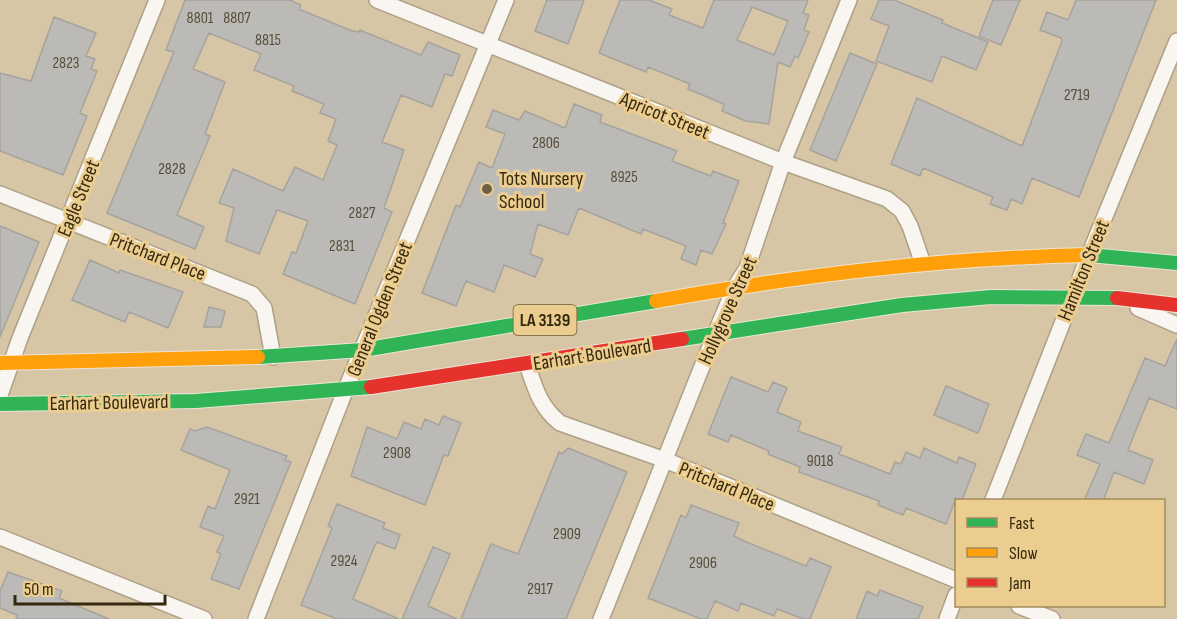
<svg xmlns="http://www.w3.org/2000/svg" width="1177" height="619" viewBox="0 0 1177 619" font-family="'Sofia Sans Condensed',sans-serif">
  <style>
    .building { fill: #bcbab6; stroke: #a6a39e; stroke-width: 1.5; fill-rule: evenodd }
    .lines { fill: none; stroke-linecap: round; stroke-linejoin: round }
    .street-casing { stroke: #ada086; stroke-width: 18 }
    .fast-casing { stroke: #ede5d6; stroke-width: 16 }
    .slow-casing { stroke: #ede5d6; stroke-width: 16 }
    .jam-casing { stroke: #ede5d6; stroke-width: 16 }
    .street { stroke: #f9f6f2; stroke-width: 15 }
    .fast { stroke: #30b455; stroke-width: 14 }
    .slow { stroke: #ff9f0a; stroke-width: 14 }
    .jam { stroke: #e5322d; stroke-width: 14 }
    .poi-dot { fill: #6e6044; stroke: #eccd90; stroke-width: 2 }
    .labels { text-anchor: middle; stroke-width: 6; stroke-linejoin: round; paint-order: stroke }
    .number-label { font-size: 16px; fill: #574d3a }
    .shield { fill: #eccd90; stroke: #6c5a36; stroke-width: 1.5 }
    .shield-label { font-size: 18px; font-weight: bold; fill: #352910 }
    .street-label { font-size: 20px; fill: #352910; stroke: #eccd90 }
    .poi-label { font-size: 20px; fill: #352910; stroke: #eccd90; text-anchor: start }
  </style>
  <rect width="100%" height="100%" fill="#d7c6a5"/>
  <!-- building -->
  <path class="building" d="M185 0H290L301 5 299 9 352 31 360 32V30L421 55 428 42 460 55 452 76 445 74 432 107 401 95 382 142 404 150 384 208 392 212 355 304 283 274 292 252 296 253 308 221 277 210 259 254 226 241 234 208 219 203 233 169 283 191 295 167 323 180 337 145 328 141 336 119 320 113 324 104 292 91 294 86 254 70 261 54 209 33 193 69 225 82 205 134 210 136 177 215 204 227 195 249 107 213 174 52 166 50Z
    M547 0H584L568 44 535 31Z
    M620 0H649L672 9 669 15 703 28 714 0H808L803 13 809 15 804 30 809 32 798 58 795 56 790 67 778 62 769 124 746 121 722 111 724 104 688 89 690 84 648 67 646 72 599 53ZM752 7 788 21 774 55 737 40Z
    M879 0H894L943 20 942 23 988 42 976 70 942 56 932 82 876 61 889 26 871 19Z
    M993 0H1020L1001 45 979 36Z
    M1076 0H1156L1079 197 1032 178 1022 204 1011 199 1007 210 990 204 993 197 923 168 920 176 891 164 917 98 1022 146 1062 41 1061 38 1040 30 1047 12 1068 20Z
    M54 17 96 33 86 56 95 59 91 69 97 71 80 113 87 116 63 175 0 151V73L31 81Z
    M850 53 877 64 836 161 810 150Z
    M574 104 602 115 600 122 677 151 672 161 711 176 713 171 739 181 723 223 726 224 712 254 701 250 696 265 681 259 686 246 643 229 641 234 579 208 568 235 538 224 530 254 543 259 535 277 504 265 494 292 466 281 456 306 422 293 456 205 460 207 479 162 492 168 505 134 486 127 493 110 519 120 525 111 565 128Z
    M0 226 39 242 0 337Z
    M90 260 119 273 120 270 183 292 168 328 129 312 125 322 72 300Z
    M209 307 225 311 221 327H204Z
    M1177 339V409L1149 398 1128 450 1153 460 1144 484 1114 472 1103 501H1084L1100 464 1077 455 1086 434 1109 443 1145 358 1165 366Z
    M731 377 768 392 773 382 787 388 777 412 801 422 798 431 842 447 839 454 890 474 895 462 901 464 906 452 920 458 924 448 957 463 959 457 976 464 962 500 956 498 946 524 906 508 903 515 878 505 879 501 799 472 800 467 768 454 769 451 731 435 728 442 708 434Z
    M946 386 989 404 978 433 934 415Z
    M443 416 461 423 448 456 444 455 425 505 351 476 367 427 397 439 404 422 421 429 425 419 439 425Z
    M207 427 287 456 285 460 291 462 239 589 211 579 221 554 217 552 224 536 200 527 208 506 215 509 230 470 181 450 190 429 195 431Z
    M568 448 627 472 566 619H461L491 544 518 554 559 452 562 454Z
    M337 504 385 523 383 528 400 535 395 549 377 542 375 545 353 599 399 619H337L301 605 332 528 328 526Z
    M691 505 739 523 734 536 744 541 806 566 810 558 831 567 810 619H803L777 609 774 616 741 603 738 611 715 601 707 619H701L648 598 681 515 686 518Z
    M433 547 450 554 428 606 457 619H402Z
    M8 572 62 591 59 598 109 619H16L17 615 0 608V591Z
    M880 590 923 607 918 619H856L867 591 877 596Z"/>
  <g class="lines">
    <defs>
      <path id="street" d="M377 0 783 162 887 199 902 211 910 226 922 261
        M0 194 252 294 264 308 273 357
        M1138 308 1177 325
        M527 364C535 388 540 407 560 423L665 460 956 580
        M0 395 20 338 157 0
        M993 500 1089 255 1177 41
        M0 537 204 619
        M1019 606 1052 619
        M256 619 345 391 506 0
        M601 619 715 334 735 287 747 268 783 162 849 0
        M947 619 956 595"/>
      <path id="fast" d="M1089 255 1177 263
        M682 339 902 305 991 297 1117 298
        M258 357 363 350 656 301
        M0 404 196 401 371 387"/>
      <path id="slow" d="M656 301C802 275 941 258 1089 255
        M0 363 258 357"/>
      <path id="jam" d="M1117 298 1177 305
        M371 387 682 339"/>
    </defs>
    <!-- street casing -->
    <use href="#street" class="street-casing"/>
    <!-- fast casing -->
    <use href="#fast" class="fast-casing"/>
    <!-- slow casing -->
    <use href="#slow" class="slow-casing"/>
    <!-- jam casing -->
    <use href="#jam" class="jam-casing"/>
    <!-- street -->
    <use href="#street" class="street"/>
    <!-- fast -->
    <use href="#fast" class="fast"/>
    <!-- slow -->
    <use href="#slow" class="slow"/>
    <!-- jam -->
    <use href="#jam" class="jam"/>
  </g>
  <!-- markers -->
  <circle class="poi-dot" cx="487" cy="189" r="6"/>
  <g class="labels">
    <!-- number labels -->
    <g class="number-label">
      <text x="200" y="23">8801</text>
      <text x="237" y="23">8807</text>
      <text x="268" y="45">8815</text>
      <text x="66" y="68">2823</text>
      <text x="1077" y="100">2719</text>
      <text x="546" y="148">2806</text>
      <text x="172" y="174">2828</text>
      <text x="624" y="182">8925</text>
      <text x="362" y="218">2827</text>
      <text x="342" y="251">2831</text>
      <text x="397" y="458">2908</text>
      <text x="820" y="466">9018</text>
      <text x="247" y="504">2921</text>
      <text x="567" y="539">2909</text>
      <text x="344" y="566">2924</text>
      <text x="703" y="568">2906</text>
      <text x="540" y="594">2917</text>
    </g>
    <!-- shield labels -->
    <rect class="shield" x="513.5" y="305" width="63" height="30" rx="4.5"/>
    <g class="shield-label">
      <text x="545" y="326">LA 3139</text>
    </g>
    <!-- street labels -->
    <g class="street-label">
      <text transform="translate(665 115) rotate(22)" y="7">Apricot Street</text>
      <text transform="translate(78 198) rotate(-68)" y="7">Eagle Street</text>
      <text transform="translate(158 256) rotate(21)" y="7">Pritchard Place</text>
      <text transform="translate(1083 270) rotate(-68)" y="7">Hamilton Street</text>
      <text transform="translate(379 309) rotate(-68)" y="7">General Ogden Street</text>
      <text transform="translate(727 310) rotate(-66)" y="7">Hollygrove Street</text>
      <text transform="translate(592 354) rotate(-9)" y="7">Earhart Boulevard</text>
      <text transform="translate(109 402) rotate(-1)" y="7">Earhart Boulevard</text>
      <text transform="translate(727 486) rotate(22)" y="7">Pritchard Place</text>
    </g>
    <!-- poi labels -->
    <g class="poi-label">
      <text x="499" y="185">Tots Nursery<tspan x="499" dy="23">School</tspan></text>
    </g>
  </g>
  <!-- legend -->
  <rect x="955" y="499" width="210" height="108" fill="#eccd90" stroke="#a38b5d" stroke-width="1.5"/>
  <rect x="967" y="518" width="30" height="9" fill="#30b455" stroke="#a38b5d" stroke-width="1.5"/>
  <text x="1009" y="529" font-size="18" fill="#352910">Fast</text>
  <rect x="967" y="548" width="30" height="9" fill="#ff9f0a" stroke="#a38b5d" stroke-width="1.5"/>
  <text x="1009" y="559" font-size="18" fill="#352910">Slow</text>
  <rect x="967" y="578" width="30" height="9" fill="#e5322d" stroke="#a38b5d" stroke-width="1.5"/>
  <text x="1009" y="589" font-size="18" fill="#352910">Jam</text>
  <!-- scale -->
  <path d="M15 595v9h150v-9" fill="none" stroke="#352910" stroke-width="3"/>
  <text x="24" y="595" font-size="18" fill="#352910" stroke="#eccd90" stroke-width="4.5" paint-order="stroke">50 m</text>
</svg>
